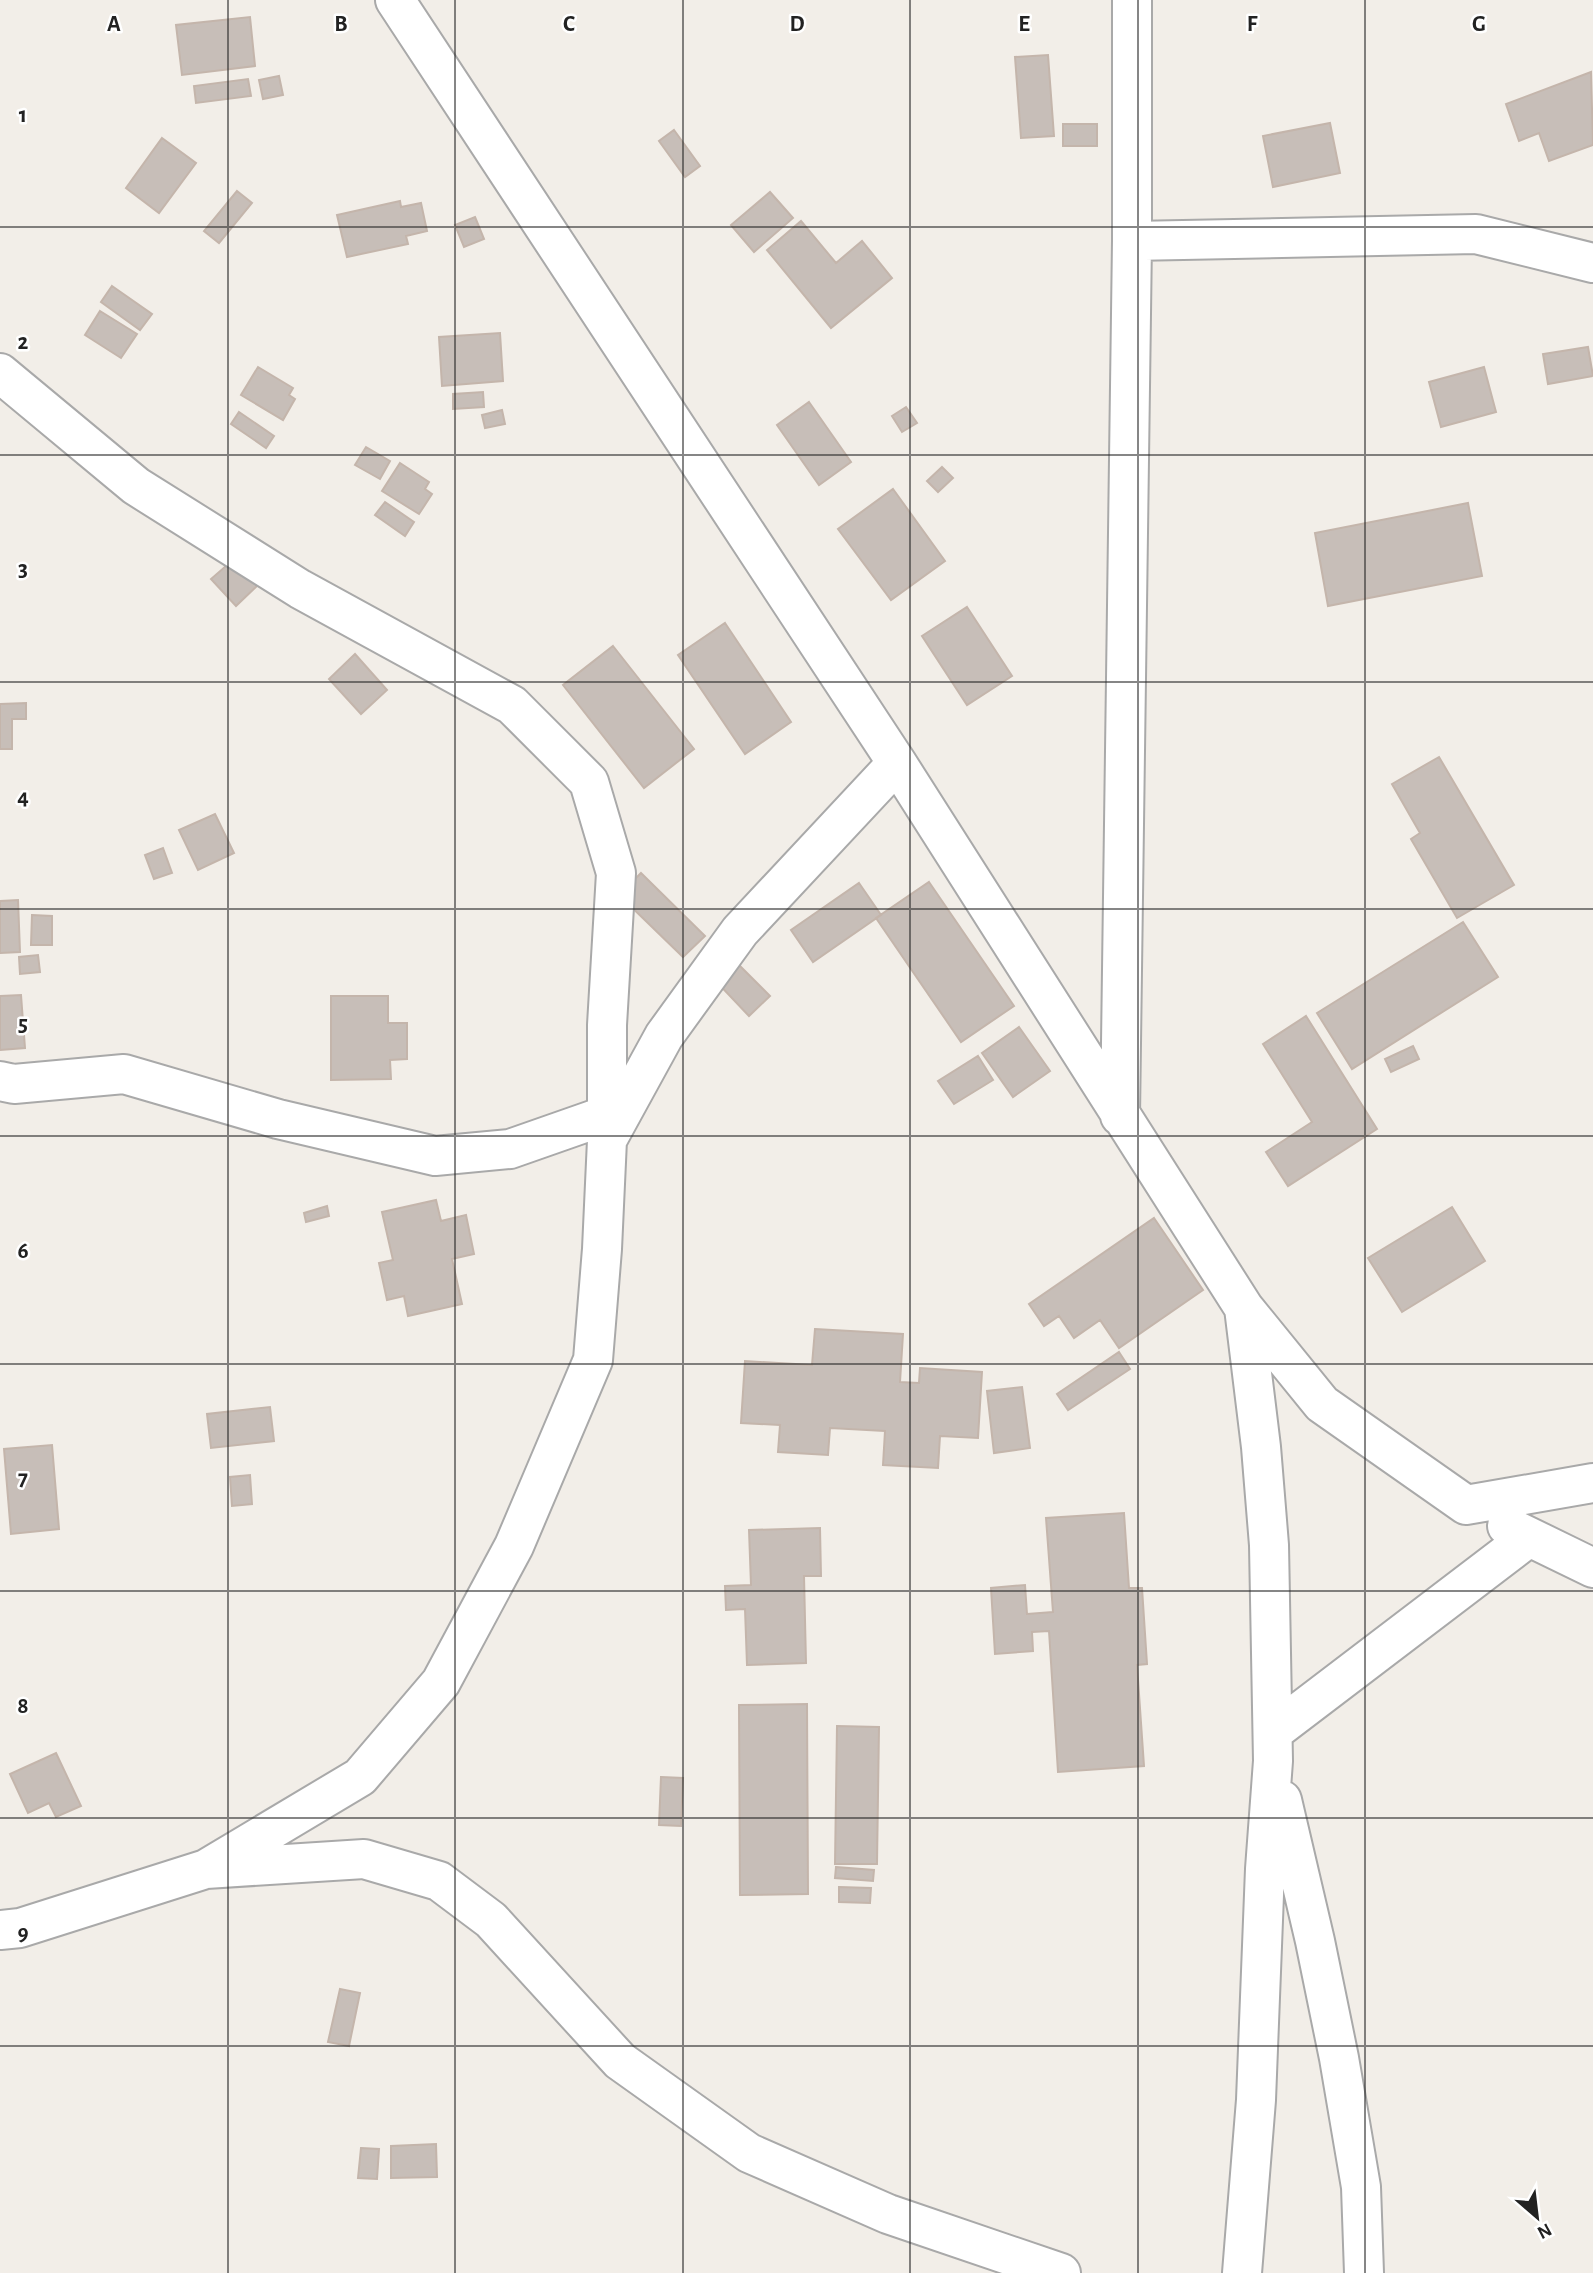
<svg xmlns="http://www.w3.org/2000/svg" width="1593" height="2273" viewBox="0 0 1593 2273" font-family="'Alegreya Sans',sans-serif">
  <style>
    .building { fill: #c7beb8; stroke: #c4b5ab; stroke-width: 2 }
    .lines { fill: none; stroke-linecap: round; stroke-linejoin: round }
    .street-casing { stroke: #a9a9a9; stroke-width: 42 }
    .street { stroke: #fff; stroke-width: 38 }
    .grid { fill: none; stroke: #222; stroke-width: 2; stroke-opacity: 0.55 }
    .grid-label { font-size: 23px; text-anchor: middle; font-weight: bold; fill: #222; stroke: #fff; stroke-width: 5; stroke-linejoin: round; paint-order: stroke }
  </style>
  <rect width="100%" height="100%" fill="#f2eee8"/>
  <!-- building -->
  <path class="building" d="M250 17 255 66 182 75 176 25Z
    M1048 55 1054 136 1021 138 1015 57Z
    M1591 72 1593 145 1549 161 1539 133 1519 141 1506 104Z
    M279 76 283 95 263 99 259 80Z
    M248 79 251 96 196 103 194 86Z
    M1330 123 1340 173 1273 187 1263 136Z
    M1063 124H1097V146H1063Z
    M674 130 700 166 685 177 659 141Z
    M162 138 196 163 159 213 126 188Z
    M237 191 252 203 219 243 204 231Z
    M770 192 793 218 754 252 731 225Z
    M400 201 401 207 421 203 427 231 406 236 408 244 347 257 337 215Z
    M475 217 484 239 464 247 455 225Z
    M801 221 836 263 862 241 892 278 831 328 767 250Z
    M112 286 152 314 140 330 101 302Z
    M100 311 137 334 121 358 85 335Z
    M500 333 503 381 442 386 439 337Z
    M1588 347 1593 376 1548 384 1543 354Z
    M258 367 293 388 289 395 295 399 283 420 241 395Z
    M1484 367 1496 412 1441 427 1429 382Z
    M483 392 484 407 453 409V394Z
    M809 402 851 462 819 485 777 425Z
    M906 407 917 423 902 432 892 416Z
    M502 410 505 424 485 428 482 415Z
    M239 412 274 436 266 448 231 424Z
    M366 447 390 461 380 479 355 465Z
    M400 463 429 482 425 489 432 494 419 514 382 491Z
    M942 467 953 478 938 492 927 481Z
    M893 489 945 561 891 600 838 529Z
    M385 502 414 522 405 536 375 515Z
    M1468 503 1482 576 1328 606 1315 533Z
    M234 559 260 583 236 606 211 579Z
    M967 607 1012 676 967 705 922 636Z
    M725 623 791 722 745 754 678 655Z
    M613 646 694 749 644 788 563 685Z
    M355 654 387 690 361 714 329 679Z
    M26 703V719H12V749H0V704Z
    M1439 757 1514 885 1457 918 1411 839 1420 833 1392 784Z
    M215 814 234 853 198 870 179 830Z
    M163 848 172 873 154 879 145 855Z
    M641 873 705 936 683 957 619 895Z
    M929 882 1014 1006 961 1042 876 918Z
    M859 883 881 915 813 962 791 930Z
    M18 900 20 952 0 953V901Z
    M32 915 52 916V945H31Z
    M1463 922 1498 977 1352 1069 1317 1013Z
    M38 955 40 972 20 974 19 957Z
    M732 958 770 996 749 1016 712 977Z
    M21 995 25 1048 0 1050V996Z
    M331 996H388V1023H407V1059L390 1060 391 1079 331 1080Z
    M1306 1016 1377 1129 1288 1186 1266 1152 1312 1122 1263 1044Z
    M1019 1027 1050 1071 1013 1097 982 1053Z
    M1413 1046 1419 1059 1391 1072 1385 1059Z
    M978 1056 993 1080 954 1104 938 1081Z
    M436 1200 441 1221 466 1215 474 1254 452 1259 462 1304 408 1316 404 1296 387 1300 379 1263 393 1260 382 1212Z
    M327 1206 329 1216 306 1222 304 1213Z
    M1452 1207 1485 1261 1402 1312 1368 1258Z
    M1154 1218 1203 1290 1119 1348 1100 1320 1074 1338 1059 1316 1044 1326 1029 1304Z
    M815 1329 903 1334 900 1382 919 1383 920 1368 982 1372 978 1438 940 1436 938 1468 883 1465 885 1431 830 1428 828 1455 778 1452 780 1425 741 1423 745 1361 812 1365Z
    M1119 1352 1130 1369 1068 1410 1057 1394Z
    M1022 1387 1030 1448 994 1453 987 1391Z
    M270 1407 274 1441 211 1448 207 1414Z
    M52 1445 59 1529 11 1534 4 1449Z
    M250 1475 252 1504 232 1506 230 1477Z
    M1124 1513 1129 1588H1142L1147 1664 1137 1665 1144 1766 1058 1772 1049 1631 1032 1632 1033 1651 995 1654 991 1588 1025 1585 1027 1614 1053 1612 1046 1518Z
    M820 1528 821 1576H804L806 1663 747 1665 745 1609 726 1610 725 1586 751 1585 749 1530Z
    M807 1704 808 1894 740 1895 739 1705Z
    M837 1726 879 1727 877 1864H835Z
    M56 1753 81 1806 56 1817 49 1803 28 1813 10 1774Z
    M661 1777 683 1778 681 1826 659 1825Z
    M836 1867 874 1870 873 1881 835 1878Z
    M839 1887 871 1888 870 1903 839 1902Z
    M340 1989 360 1993 349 2046 328 2042Z
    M436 2144 437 2177 391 2178V2146Z
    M361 2148 379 2149 377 2179 358 2178Z"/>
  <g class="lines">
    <defs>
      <path id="street" d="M395 0 897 763 1244 1308 1322 1404 1466 1505 1593 1483
        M1132 241 1476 234 1593 263
        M0 373 136 486 300 589 512 705 589 782 616 873 607 1025V1136
        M0 1081 14 1084 124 1074 278 1119 435 1156 510 1149 607 1115
        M1120 1116 1132 241V0
        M1507 1526 1593 1568
        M1273 1732 1529 1537
        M1282 1800 1315 1941 1339 2058 1361 2187 1364 2273
        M206 1869 360 1777 441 1682 514 1546 593 1360 602 1249 607 1140 664 1036 740 931 897 763
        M0 1930 20 1928 206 1869 364 1859 439 1881 491 1920 620 2061 749 2153 888 2214 1061 2273
        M1242 2273 1256 2100 1265 1869 1273 1761 1269 1545 1261 1447 1244 1308"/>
    </defs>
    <!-- street casing -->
    <use href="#street" class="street-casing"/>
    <!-- street -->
    <use href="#street" class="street"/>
  </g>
  <!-- grid -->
  <path class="grid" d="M228 0V2273M455 0V2273M683 0V2273M910 0V2273M1138 0V2273M1365 0V2273M0 227H1593M0 455H1593M0 682H1593M0 909H1593M0 1136H1593M0 1364H1593M0 1591H1593M0 1818H1593M0 2046H1593"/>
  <g class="grid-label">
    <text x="114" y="31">A</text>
    <text x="341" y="31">B</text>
    <text x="569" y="31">C</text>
    <text x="797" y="31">D</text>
    <text x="1024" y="31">E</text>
    <text x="1252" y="31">F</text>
    <text x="1479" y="31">G</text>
    <text x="23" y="122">1</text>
    <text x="23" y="349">2</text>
    <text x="23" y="576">3</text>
    <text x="23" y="804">4</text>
    <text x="23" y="1031">5</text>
    <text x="23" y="1258">6</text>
    <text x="23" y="1485">7</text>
    <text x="23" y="1713">8</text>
    <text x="23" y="1940">9</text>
  </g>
  <!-- north arrow -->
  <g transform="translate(1537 2217) rotate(152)" stroke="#ffffff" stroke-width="5" paint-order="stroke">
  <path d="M0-5L12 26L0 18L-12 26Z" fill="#222222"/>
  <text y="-10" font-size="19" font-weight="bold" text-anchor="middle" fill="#222222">N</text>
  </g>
</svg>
